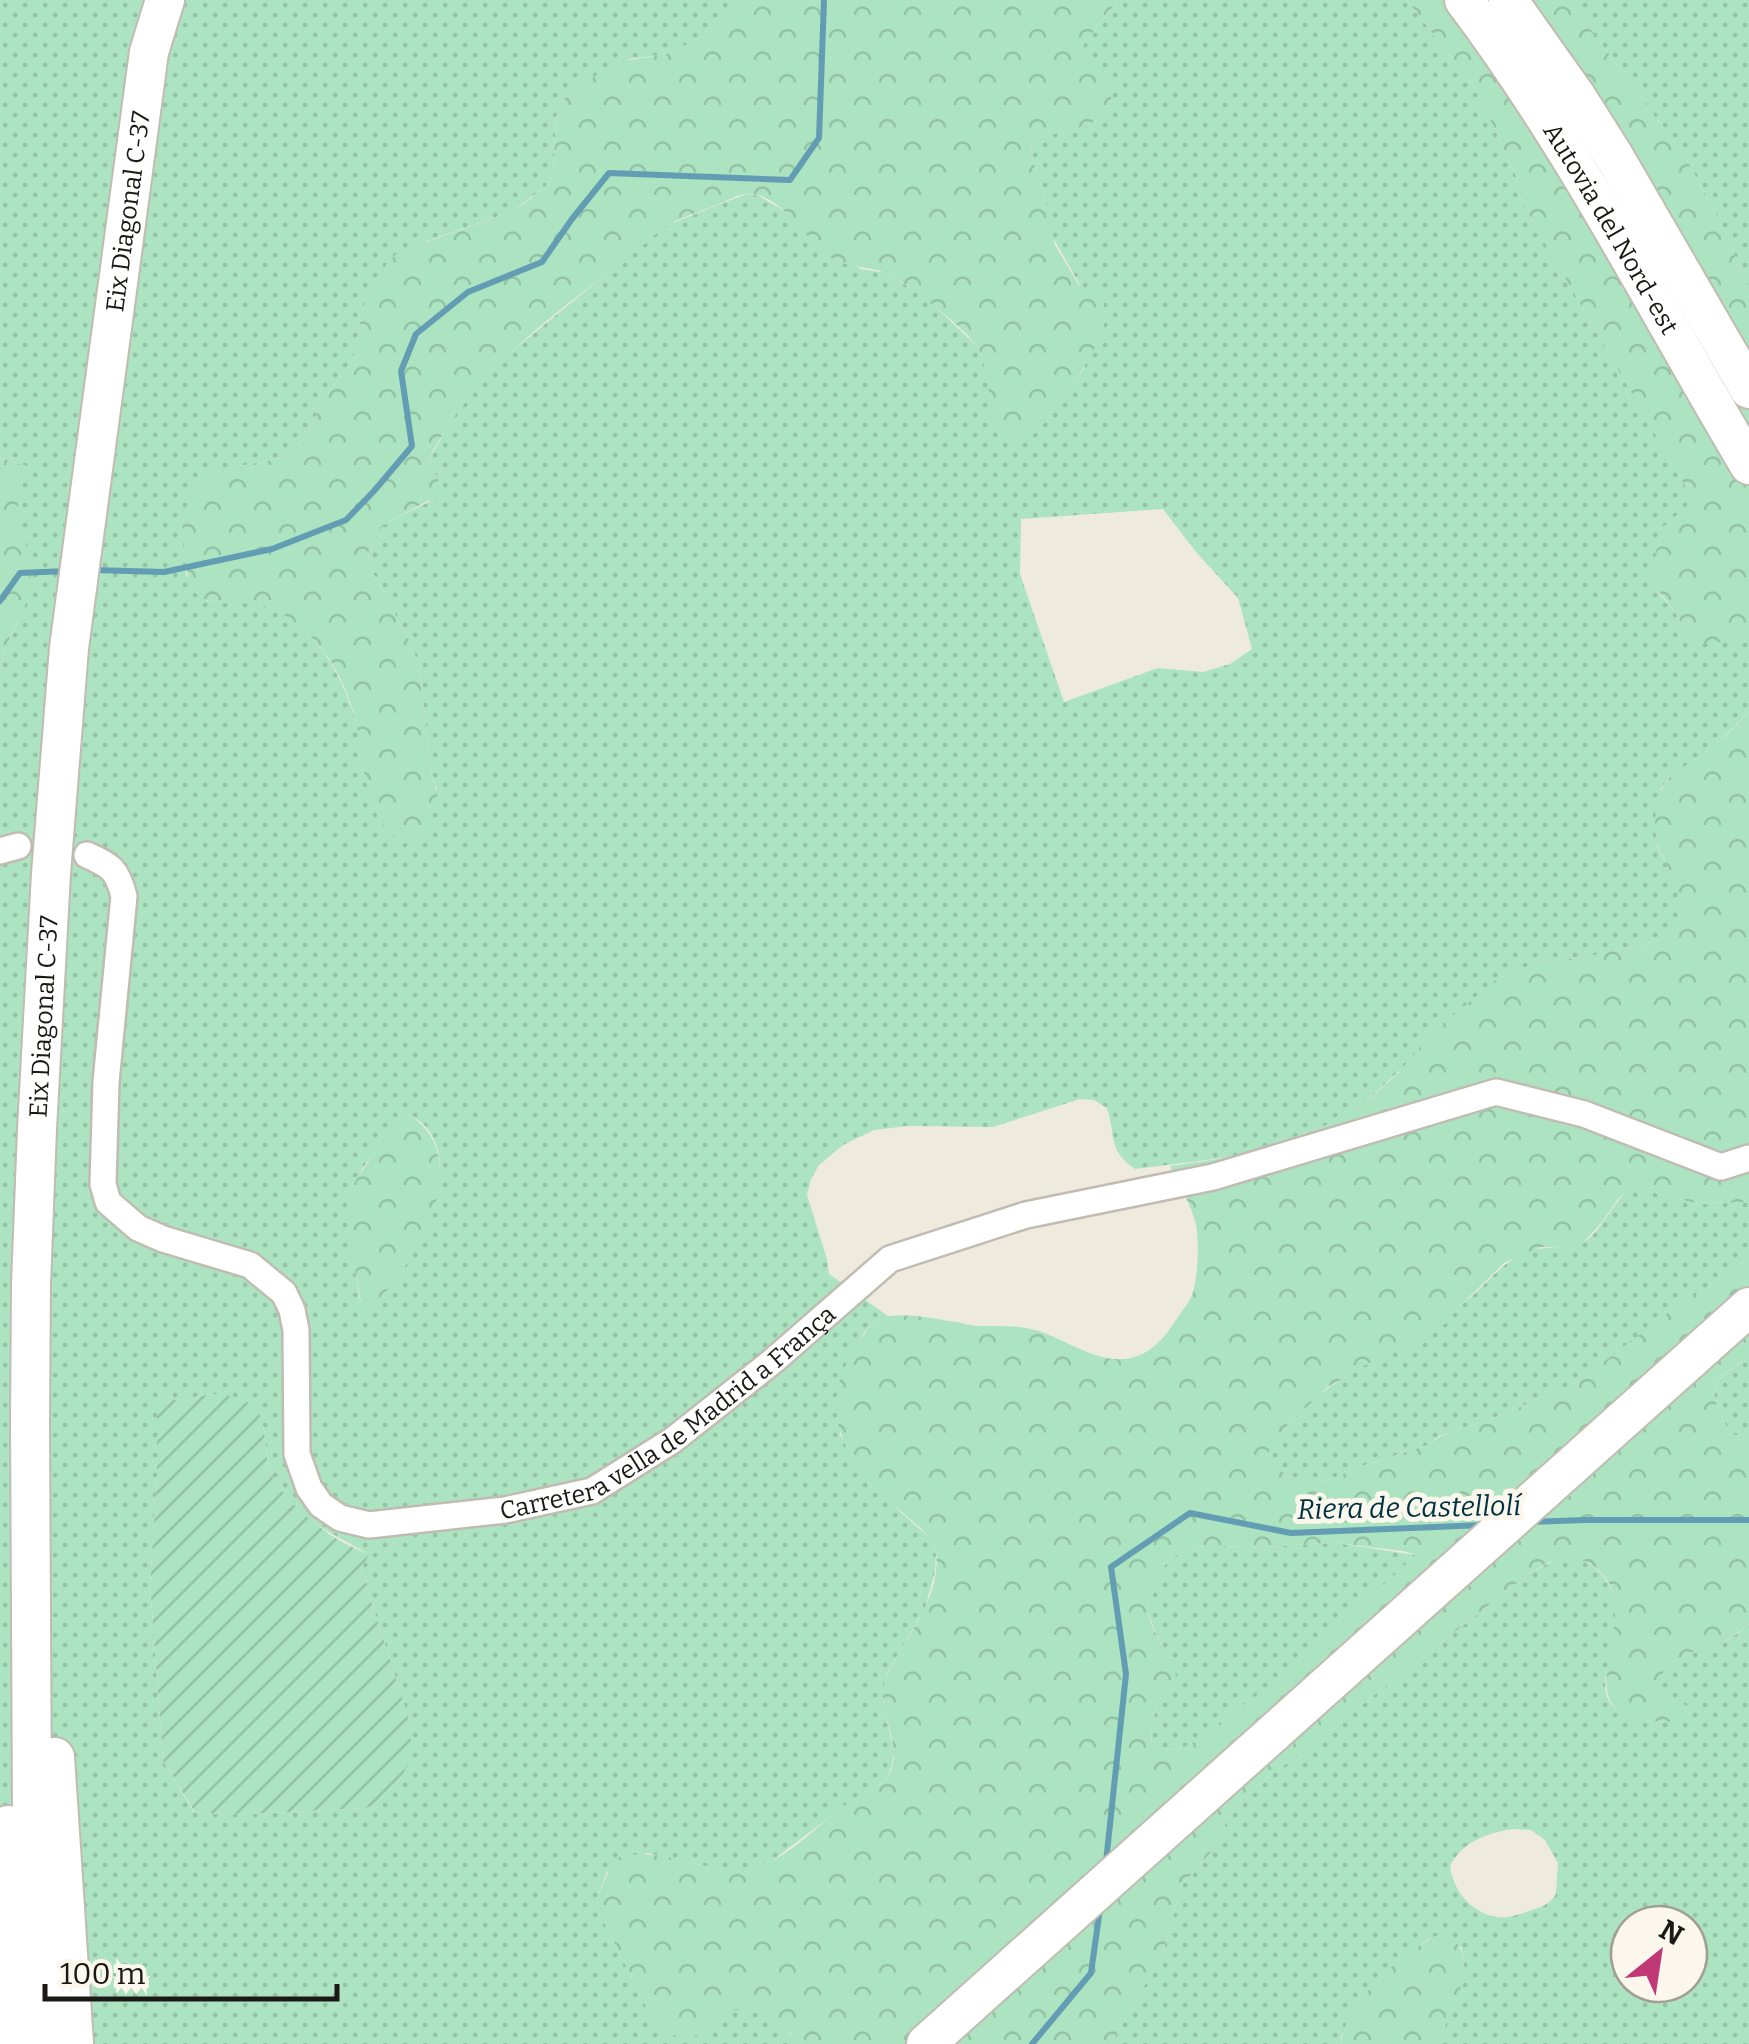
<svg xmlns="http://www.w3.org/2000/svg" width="1749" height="2044" viewBox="0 0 1749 2044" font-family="Bitter,serif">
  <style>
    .grass { fill: url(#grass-dots); fill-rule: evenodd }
    .forest { fill: url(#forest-crowns); fill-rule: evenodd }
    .garden { fill: url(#garden-furrows) }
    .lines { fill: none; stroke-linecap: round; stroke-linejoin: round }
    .stream { stroke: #639db3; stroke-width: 6 }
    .minor-casing { stroke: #c1bcb1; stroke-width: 30 }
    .highway-casing { stroke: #c1bcb1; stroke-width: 42 }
    .minor { stroke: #fff; stroke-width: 25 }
    .highway { stroke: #fff; stroke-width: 38 }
    .labels { text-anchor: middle; stroke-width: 10; stroke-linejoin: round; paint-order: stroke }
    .street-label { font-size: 25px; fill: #1b1915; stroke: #fcf7ec }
    .water-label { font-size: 28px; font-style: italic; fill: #003243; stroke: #fcf7ec }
  </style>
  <defs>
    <pattern id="grass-dots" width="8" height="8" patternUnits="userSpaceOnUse" patternTransform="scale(2.5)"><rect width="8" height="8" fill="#ace3c0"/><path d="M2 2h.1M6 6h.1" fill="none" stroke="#93c2a4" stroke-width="1.8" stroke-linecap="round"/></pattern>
    <pattern id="forest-crowns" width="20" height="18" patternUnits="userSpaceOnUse" patternTransform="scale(2.5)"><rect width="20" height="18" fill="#ace3c0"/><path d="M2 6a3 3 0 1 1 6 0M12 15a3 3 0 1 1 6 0" fill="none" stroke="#93c2a4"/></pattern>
    <pattern id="garden-furrows" width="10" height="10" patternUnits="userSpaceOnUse" patternTransform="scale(2.5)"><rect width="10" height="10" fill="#ace3c0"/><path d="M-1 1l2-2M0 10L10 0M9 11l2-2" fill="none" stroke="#93c2a4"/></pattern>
  </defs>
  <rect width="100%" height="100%" fill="#efeade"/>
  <!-- grass -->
  <path class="grass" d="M0 0H742L724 22 703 37 667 54 629 59 566 96 556 117 553 175 546 186 513 211 427 241 373 285 363 308 353 360 322 401 303 446 282 458 230 468 186 560V575L207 601C227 603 251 600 269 607 326 631 352 695 363 751 367 772 368 792 376 812L437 790 432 776 419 665 408 638 368 564 369 549 381 528 392 520 429 502 440 484 429 460 451 420 467 399 493 367 528 338 665 226 746 194 759 196 781 209 797 221 820 249 861 269 887 273 927 299 977 346 984 362 991 395 1029 437 1047 420 1083 370 1087 359 1080 285 1051 234 1045 197 1031 154 1032 144 1041 137 1087 126 1108 112 1113 90 1080 52 1085 42 1118 0H1407L1477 91 1516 176 1524 206 1694 501 1660 530 1659 593 1677 615 1690 638 1727 639 1740 635 1749 637V712L1712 748 1668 778 1661 789 1657 846 1680 892 1684 907 1682 925 1673 934 1660 940 1591 956 1540 962 1497 979 1351 1116 1246 1155 1135 1169C1108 1151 1116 1136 1107 1108L1094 1100 1080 1099 993 1127 907 1126 874 1130 843 1145 819 1165 811 1179 807 1195 827 1259 829 1274 888 1316 874 1322 865 1331 841 1377 840 1435 868 1483 932 1540 936 1554 935 1572 925 1608 887 1674 883 1703 894 1751 892 1765 887 1778 876 1788 848 1803 772 1861 743 1871 723 1870 647 1853 607 1872 597 1898 598 1910 656 2026 704 2031C712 2025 721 2014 730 2010 754 2002 786 2029 802 2044H0V670C4 640 25 617 29 588 37 534 0 528 29 467L0 458ZM1163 509 1196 552 1238 598 1252 649 1230 664 1203 672 1158 668 1064 702 1020 574 1021 519ZM406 1113C413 1117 421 1121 426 1127 467 1177 409 1272 370 1308L360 1301 346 1212 362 1169 400 1118ZM212 1394 264 1427C265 1443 267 1467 275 1482 284 1497 301 1512 313 1523L368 1554 362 1568C370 1601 382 1633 392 1666 403 1705 422 1739 400 1778 392 1794 382 1801 366 1808L232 1815 194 1812 163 1761 150 1584 157 1476 176 1400Z
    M1569 0H1749V291L1727 235 1687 160Z
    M1628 1190H1642L1700 1204 1749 1202V1257L1716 1283 1680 1305 1577 1382 1497 1417 1454 1431 1439 1436 1428 1445 1356 1468 1329 1480 1312 1483 1297 1480 1274 1467 1265 1457C1293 1408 1342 1374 1392 1352 1409 1344 1424 1339 1439 1327 1446 1323 1449 1317 1455 1311 1460 1305 1466 1301 1472 1296 1492 1278 1499 1265 1525 1253 1543 1244 1566 1251 1584 1242 1599 1234 1613 1203 1628 1190Z
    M1749 1356V1437L1730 1434C1708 1389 1705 1386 1749 1356Z
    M1336 1543 1416 1555 1289 1673 1220 1722C1203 1739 1175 1760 1152 1744 1149 1718 1160 1695 1176 1675 1170 1660 1149 1622 1148 1611 1148 1604 1152 1595 1154 1588 1170 1532 1223 1549 1266 1547 1289 1546 1312 1543 1336 1543Z
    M1568 1555C1611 1567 1622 1600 1614 1641 1608 1669 1592 1702 1628 1715 1648 1723 1668 1723 1690 1718L1689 1707 1667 1697 1658 1687C1663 1651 1704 1653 1729 1639 1736 1635 1743 1629 1749 1624V2044H1438C1448 2013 1472 1980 1461 1947L1428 1939 1395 1965 1367 1992 1341 2037V2044H1111L1163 1953 1181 1886 1211 1852 1224 1829 1227 1818 1242 1798 1530 1573 1555 1560ZM1513 1829 1531 1830 1545 1840 1558 1863 1556 1894C1549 1905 1541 1907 1529 1911 1519 1914 1507 1919 1497 1917 1471 1913 1453 1890 1450 1866 1462 1842 1487 1833 1513 1829ZM1629 1924H1689V1984H1629Z"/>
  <!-- forest -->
  <path class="forest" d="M742 0H1118L1085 42 1081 52 1113 90 1108 112 1087 126 1041 137 1032 144 1031 154 1045 197 1055 245 1079 285 1102 295C1104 305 1106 316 1104 326 1100 347 1047 429 1028 438 1019 441 1006 439 999 433 988 422 991 368 977 346 967 330 906 282 888 274 868 265 851 270 830 257 806 241 782 193 747 194 737 194 728 201 719 204 693 215 664 221 646 243 584 293 508 343 462 407 450 424 437 440 429 460L440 484 439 495 392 520 381 528 369 549 368 564 408 638 419 665 432 776C442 803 433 815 420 838L405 843C359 821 366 753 353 711 346 686 331 657 312 638 299 624 279 609 261 605 231 599 213 612 189 587L182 532 183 518 188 502 200 480 211 473 230 468 282 458 303 446 322 401 353 360 363 308 373 285 386 265 396 254 412 247 513 211 525 203 546 186 553 175 556 117 566 96 616 62 667 54 703 37 724 22Z
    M1407 0H1569L1687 160 1727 235 1749 291V637L1740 635 1714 644H1701L1690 638 1677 615 1651 581 1660 530 1693 500 1524 206 1516 176 1477 91Z
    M0 458 30 467C0 526 37 535 30 588 25 616 4 639 0 670Z
    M1749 712V1202L1700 1204 1642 1190H1628L1618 1199 1602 1222 1585 1241 1573 1248 1541 1247 1504 1263 1453 1313 1445 1324 1434 1331 1410 1346 1367 1364 1328 1387 1288 1424 1265 1457 1274 1467 1297 1480 1312 1483 1329 1480 1356 1468 1428 1445 1439 1437 1454 1431 1497 1417 1577 1382 1680 1304 1716 1283 1749 1257V1356C1705 1385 1708 1389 1730 1434L1749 1437V1624C1740 1631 1732 1638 1721 1643 1697 1653 1662 1654 1659 1687L1667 1697 1689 1707 1690 1719C1669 1723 1649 1723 1629 1716 1568 1693 1657 1599 1586 1562 1566 1551 1549 1562 1530 1573L1242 1798 1227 1818 1224 1829 1211 1852 1181 1886 1163 1953 1111 2044H802L789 2032 755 2012 741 2009 728 2011 704 2031 692 2038H679L656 2026 598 1910 597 1898 614 1859C666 1840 711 1886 769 1862 795 1851 823 1820 847 1804 859 1795 876 1791 885 1780 907 1753 881 1721 883 1692 884 1679 891 1668 897 1657 914 1627 941 1590 936 1553 933 1536 915 1524 903 1513 892 1504 878 1495 869 1484 861 1475 854 1462 849 1452 825 1408 837 1372 865 1333 870 1324 878 1318 889 1316 909 1313 936 1319 956 1322 964 1323 971 1326 978 1326 995 1326 1014 1325 1031 1329 1063 1336 1097 1366 1131 1358 1155 1352 1167 1334 1180 1314 1184 1308 1189 1303 1192 1295 1198 1280 1200 1237 1195 1221 1190 1202 1178 1183 1170 1166L1246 1155 1351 1116 1398 1073 1434 1031 1497 979 1540 962 1591 956 1660 940 1673 934 1682 925C1685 894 1673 879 1660 851 1651 833 1655 791 1670 777 1681 766 1697 760 1709 750 1723 739 1736 725 1749 712ZM1336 1543 1403 1551 1416 1555 1289 1672 1220 1722C1203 1739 1175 1760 1152 1744 1149 1718 1160 1695 1176 1675 1170 1657 1149 1627 1148 1611 1148 1604 1152 1595 1154 1588 1170 1532 1222 1549 1266 1547 1289 1546 1312 1543 1336 1543Z
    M406 1113C481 1156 415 1267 370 1308H362L349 1237 346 1212 348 1193 383 1139 400 1118Z
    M1440 1934C1490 1950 1449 2012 1438 2044H1341C1344 2003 1405 1950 1440 1934Z"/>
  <!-- garden -->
  <path class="garden" d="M212 1394C288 1399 251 1444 277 1484 296 1513 336 1543 369 1554L362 1568C370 1601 382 1633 392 1666 403 1706 423 1737 401 1778 392 1794 383 1802 366 1808L232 1815 195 1812 163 1761 150 1584 157 1476V1396L176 1400Z"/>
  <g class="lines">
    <!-- stream -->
    <path class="stream" d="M94 570 164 572 272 549 346 520 374 491 412 446 401 371 416 334 468 292 542 262 572 219 609 173 790 180 819 138 824 0
      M0 601 20 573 66 571
      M1530 1522 1585 1520H1749
      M1106 1862 1126 1674 1111 1567 1190 1513 1291 1533 1483 1525
      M1032 2044 1091 1973 1100 1909"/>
    <defs>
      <g id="minor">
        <path d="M0 851 18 846"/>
        <path id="s1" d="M87 855C112 866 117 870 124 896L106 1082 103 1184 108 1202 138 1228 163 1239 250 1265 284 1293 292 1310 296 1330 297 1454 309 1488 321 1505 340 1518 369 1525 505 1510 592 1491 673 1440 773 1361 890 1259 1026 1215 1213 1177 1496 1092 1584 1114 1721 1167 1749 1158"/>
      </g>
      <g id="highway">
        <path id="s2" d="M1464 0C1574 146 1656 309 1749 465"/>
        <path d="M1508 0 1576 96 1614 156 1749 389"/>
        <path d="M55 1757 74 2044"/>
        <path d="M8 1825 10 2044"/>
        <path id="s3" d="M40 2044 32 1810 30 1422 31 1284 37 1129 51 874 69 648 149 52 165 0"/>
        <path d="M926 2044 1749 1307"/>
      </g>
    </defs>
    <!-- minor casing -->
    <use href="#minor" class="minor-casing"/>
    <!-- highway casing -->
    <use href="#highway" class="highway-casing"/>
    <!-- minor -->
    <use href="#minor" class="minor"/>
    <!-- highway -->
    <use href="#highway" class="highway"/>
  </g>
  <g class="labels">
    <!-- street labels -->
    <g class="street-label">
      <text dy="9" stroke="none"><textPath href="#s3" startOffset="1838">Eix Diagonal C-37</textPath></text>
      <text dy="9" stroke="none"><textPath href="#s2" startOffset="272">Autovia del Nord-est</textPath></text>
      <text dy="9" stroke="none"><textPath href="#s3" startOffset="1028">Eix Diagonal C-37</textPath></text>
      <text dy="9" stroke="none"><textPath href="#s1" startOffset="1170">Carretera vella de Madrid a França</textPath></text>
    </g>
    <!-- water labels -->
    <g class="water-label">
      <text transform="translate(1409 1507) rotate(-1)" y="10">Riera de Castellolí</text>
    </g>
  </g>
  <!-- north arrow -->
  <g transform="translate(1659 1954) rotate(30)"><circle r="48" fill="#fcf7ec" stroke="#a29e96" stroke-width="2.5"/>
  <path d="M0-8L18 38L0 25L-18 38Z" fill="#c03876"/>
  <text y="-15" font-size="28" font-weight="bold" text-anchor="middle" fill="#1b1915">N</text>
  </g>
  <!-- scale -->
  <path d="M45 1984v15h292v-15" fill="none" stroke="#1b1915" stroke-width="5"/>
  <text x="60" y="1984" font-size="30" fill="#1b1915" stroke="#fcf7ec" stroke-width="8" paint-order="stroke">100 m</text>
</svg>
